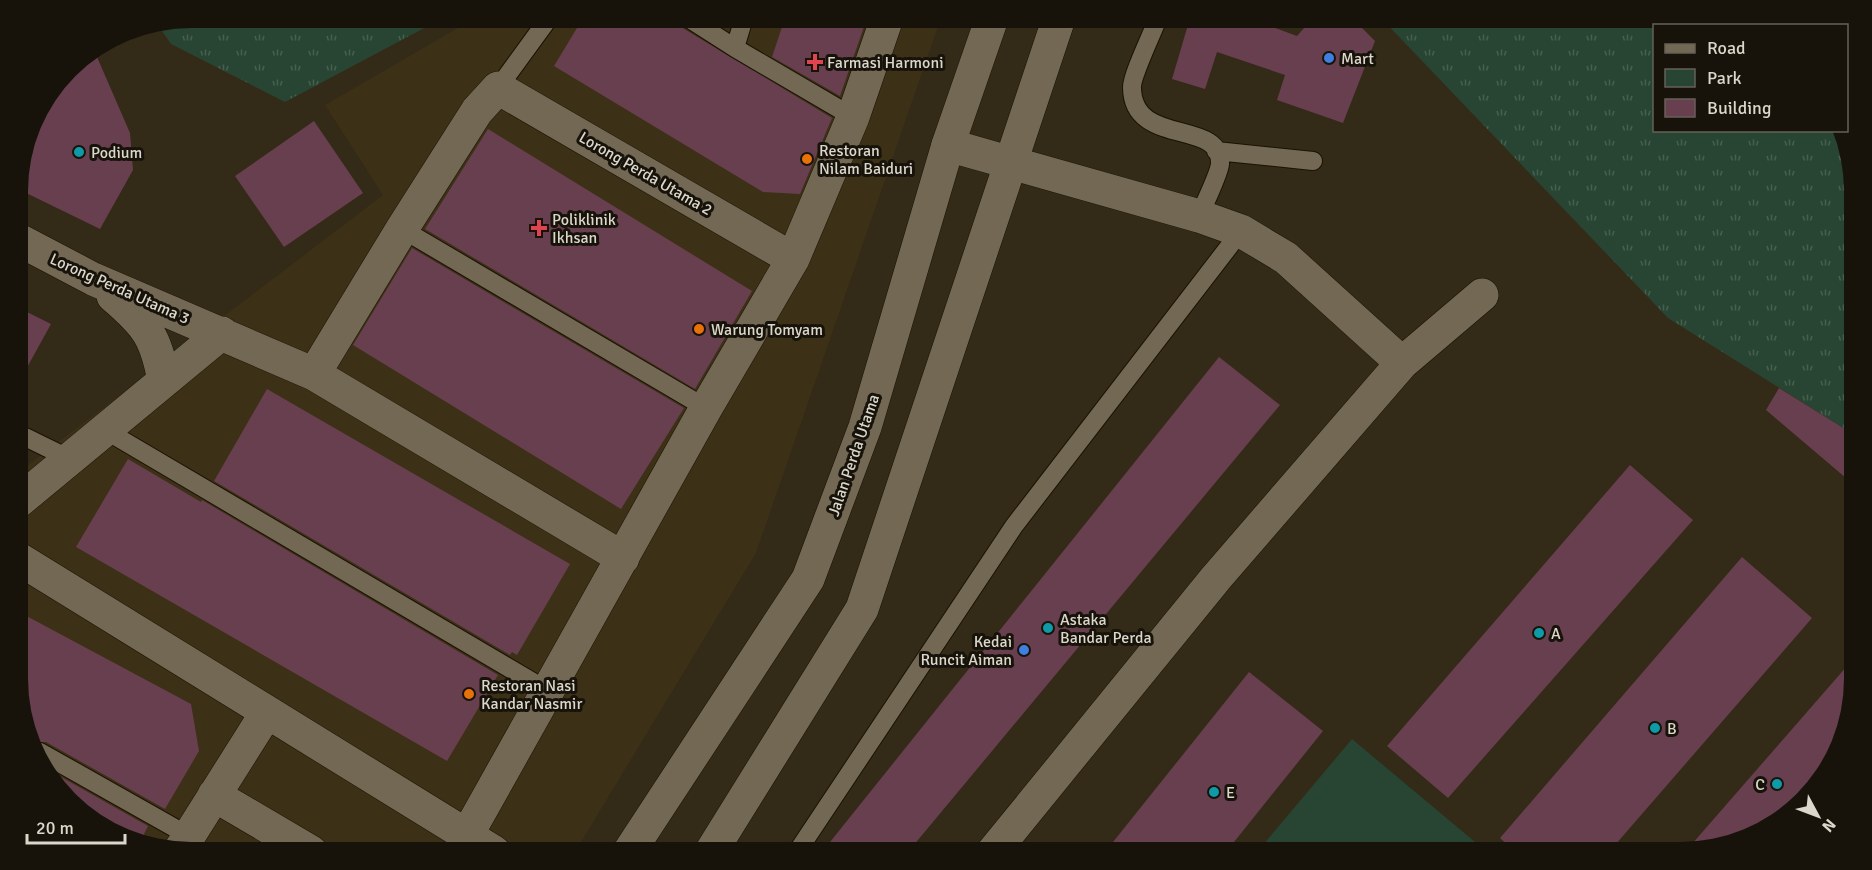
<svg xmlns="http://www.w3.org/2000/svg" width="1872" height="870" viewBox="0 0 1872 870" font-family="Signika,sans-serif">
  <style>
    .built { fill: #3c3017 }
    .grass { fill: url(#grass-tufts) }
    .park { fill: #274532 }
    .building { fill: #683f4e }
    .lines { fill: none; stroke-linecap: round; stroke-linejoin: round }
    .service-casing { stroke: #1b1203; stroke-width: 20 }
    .minor-casing { stroke: #1b1203; stroke-width: 34 }
    .tertiary-casing { stroke: #1b1203; stroke-width: 34 }
    .service { stroke: #726854; stroke-width: 18 }
    .minor { stroke: #726854; stroke-width: 33 }
    .tertiary { stroke: #726854; stroke-width: 33 }
    .shop-dot { fill: #3f7fe0; stroke: #17130b; stroke-width: 2 }
    .health-dot { fill: #e0444e; stroke: #17130b; stroke-width: 2 }
    .culture-dot { fill: #0f9aa8; stroke: #17130b; stroke-width: 2 }
    .food-dot { fill: #e8710a; stroke: #17130b; stroke-width: 2 }
    .labels { text-anchor: middle; stroke-width: 6; stroke-linejoin: round; paint-order: stroke }
    .poi-label { font-size: 16px; fill: #dcd7cb; stroke: #17130b; text-anchor: start }
    .street-label { font-size: 16px; fill: #dcd7cb; stroke: #17130b }
  </style>
  <defs>
    <pattern id="grass-tufts" width="24" height="20" patternUnits="userSpaceOnUse" patternTransform="scale(1.5)"><rect width="24" height="20" fill="#274532"/><path d="M3 7l-1-3M5 7V3M7 7l1-3M15 17l-1-3M17 17v-4M19 17l1-3" fill="none" stroke="#465f4e"/></pattern>
  </defs>
  <rect width="100%" height="100%" fill="#332a18"/>
  <!-- built -->
  <path class="built" d="M475 18H941L756 553 575 852H191L125 839 54 784 20 702 19 472 383 195 325 105Z"/>
  <!-- grass -->
  <path class="grass" d="M191 18H443L285 102 171 44 158 25Z
    M1381 18H1681L1718 25 1654 26V130L1837 131 1853 169V434L1668 318Z"/>
  <!-- park -->
  <path class="park" d="M1352 739 1487 852H1257Z"/>
  <!-- building -->
  <path class="building" d="M583 18H666L832 118 800 194 763 192 554 66Z
    M785 18H867L840 96 772 57Z
    M1190 18H1248L1297 36 1313 18H1352L1375 41 1343 123 1277 100 1285 75 1217 52 1205 89 1172 79Z
    M94 50 130 133 133 170 100 229 18 189V179L36 114 77 61Z
    M314 121 363 193 284 247 235 176Z
    M488 129 752 291 695 389 425 229Z
    M412 248 684 408 621 509 353 345Z
    M19 308 51 324 19 382Z
    M1219 357 1280 405 908 852H822Z
    M1779 388 1853 434V484L1766 410Z
    M267 389 570 564 517 655 512 652 510 655 214 481Z
    M128 459 201 502 202 500 498 675 447 761 76 547Z
    M1630 465 1693 520 1448 798 1387 746Z
    M1742 557 1812 618 1609 852H1515L1500 838Z
    M19 612 191 704 199 751 165 809 46 742H36L20 702Z
    M1854 658V679L1841 745 1777 823 1692 852H1685Z
    M1249 672 1323 731 1226 852H1105Z
    M47 769 148 826 140 842 125 839 54 784Z"/>
  <g class="lines">
    <defs>
      <path id="service" d="M688 18 735 48 853 117
        M1158 18C1153 32 1132 75 1132 87 1132 148 1222 118 1220 164 1219 174 1204 205 1199 216
        M735 48 744 18
        M498 88 549 18
        M1216 151 1313 161
        M402 229 706 408
        M105 430 548 691
        M19 434 70 459
        M40 752 189 836
        M797 852 1014 526 1241 231"/>
      <path id="minor" d="M948 145 1199 216 1241 231 1286 258 1402 363
        M19 240 93 279 314 374 623 558
        M113 296C147 325 156 337 164 381
        M314 374 402 229 477 111 498 88 793 259
        M19 501 222 333
        M19 559 494 852
        M214 795 311 852
        M467 835 706 408 793 259 853 117 887 18
        M180 850 267 712
        M993 852 1216 578 1402 363 1482 295"/>
      <path id="tertiary" d="M629 852 808 579 865 427 948 145 992 18
        M711 852 862 609 1059 18"/>
    </defs>
    <!-- service casing -->
    <use href="#service" class="service-casing"/>
    <!-- minor casing -->
    <use href="#minor" class="minor-casing"/>
    <!-- tertiary casing -->
    <use href="#tertiary" class="tertiary-casing"/>
    <!-- service -->
    <use href="#service" class="service"/>
    <!-- minor -->
    <use href="#minor" class="minor"/>
    <!-- tertiary -->
    <use href="#tertiary" class="tertiary"/>
  </g>
  <!-- markers -->
  <g class="shop-dot">
    <circle cx="1329" cy="58" r="6"/>
    <circle cx="1024" cy="650" r="6"/>
  </g>
  <g class="health-dot">
    <path d="M812 53h6v6h6v6h-6v6h-6v-6h-6v-6h6z"/>
    <path d="M536 219h6v6h6v6h-6v6h-6v-6h-6v-6h6z"/>
  </g>
  <g class="culture-dot">
    <circle cx="79" cy="152" r="6"/>
    <circle cx="1048" cy="628" r="6"/>
    <circle cx="1539" cy="633" r="6"/>
    <circle cx="1655" cy="728" r="6"/>
    <circle cx="1777" cy="784" r="6"/>
    <circle cx="1214" cy="792" r="6"/>
  </g>
  <g class="food-dot">
    <circle cx="807" cy="159" r="6"/>
    <circle cx="699" cy="329" r="6"/>
    <circle cx="469" cy="694" r="6"/>
  </g>
  <g class="labels">
    <!-- poi labels -->
    <g class="poi-label">
      <text x="1341" y="64">Mart</text>
      <text x="827" y="68">Farmasi Harmoni</text>
      <text x="819" y="156">Restoran<tspan x="819" dy="18">Nilam Baiduri</tspan></text>
      <text x="91" y="158">Podium</text>
      <text x="552" y="225">Poliklinik<tspan x="552" dy="18">Ikhsan</tspan></text>
      <text x="711" y="335">Warung Tomyam</text>
      <text x="1060" y="625">Astaka<tspan x="1060" dy="18">Bandar Perda</tspan></text>
      <text x="1551" y="639">A</text>
      <text x="1012" y="647" text-anchor="end">Kedai<tspan x="1012" dy="18">Runcit Aiman</tspan></text>
      <text x="481" y="691">Restoran Nasi<tspan x="481" dy="18">Kandar Nasmir</tspan></text>
      <text x="1667" y="734">B</text>
      <text x="1765" y="790" text-anchor="end">C</text>
      <text x="1226" y="798">E</text>
    </g>
    <!-- street labels -->
    <g class="street-label">
      <text transform="translate(646 173) rotate(30)" y="6">Lorong Perda Utama 2</text>
      <text transform="translate(120 288) rotate(24)" y="6">Lorong Perda Utama 3</text>
      <text transform="translate(853 455) rotate(-71)" y="6">Jalan Perda Utama</text>
    </g>
  </g>
  <!-- crop -->
  <path d="M0 0H1872V870H0ZM191 28H1681A163 163 0 0 1 1844 191V679A163 163 0 0 1 1681 842H191A163 163 0 0 1 28 679V191A163 163 0 0 1 191 28Z" fill="#17130b" fill-rule="evenodd"/>
  <!-- legend -->
  <rect x="1653" y="24" width="195" height="108" fill="#17130b" stroke="#666158" stroke-width="1.5"/>
  <rect x="1665" y="44" width="30" height="9" fill="#726854" stroke="#666158" stroke-width="1.5"/>
  <text x="1707" y="54" font-size="18" fill="#dcd7cb">Road</text>
  <rect x="1665" y="69" width="30" height="18" fill="#274532" stroke="#666158" stroke-width="1.5"/>
  <text x="1707" y="84" font-size="18" fill="#dcd7cb">Park</text>
  <rect x="1665" y="99" width="30" height="18" fill="#683f4e" stroke="#666158" stroke-width="1.5"/>
  <text x="1707" y="114" font-size="18" fill="#dcd7cb">Building</text>
  <!-- north arrow -->
  <g transform="translate(1818 816) rotate(131)" stroke="#17130b" stroke-width="4.5" paint-order="stroke">
  <path d="M0-4.5L10 22L0 15L-10 22Z" fill="#dcd7cb"/>
  <text y="-9" font-size="16" font-weight="bold" text-anchor="middle" fill="#dcd7cb">N</text>
  </g>
  <!-- scale -->
  <path d="M27 834v9h98v-9" fill="none" stroke="#dcd7cb" stroke-width="3"/>
  <text x="36" y="834" font-size="18" fill="#dcd7cb" stroke="#17130b" stroke-width="4.5" paint-order="stroke">20 m</text>
</svg>
